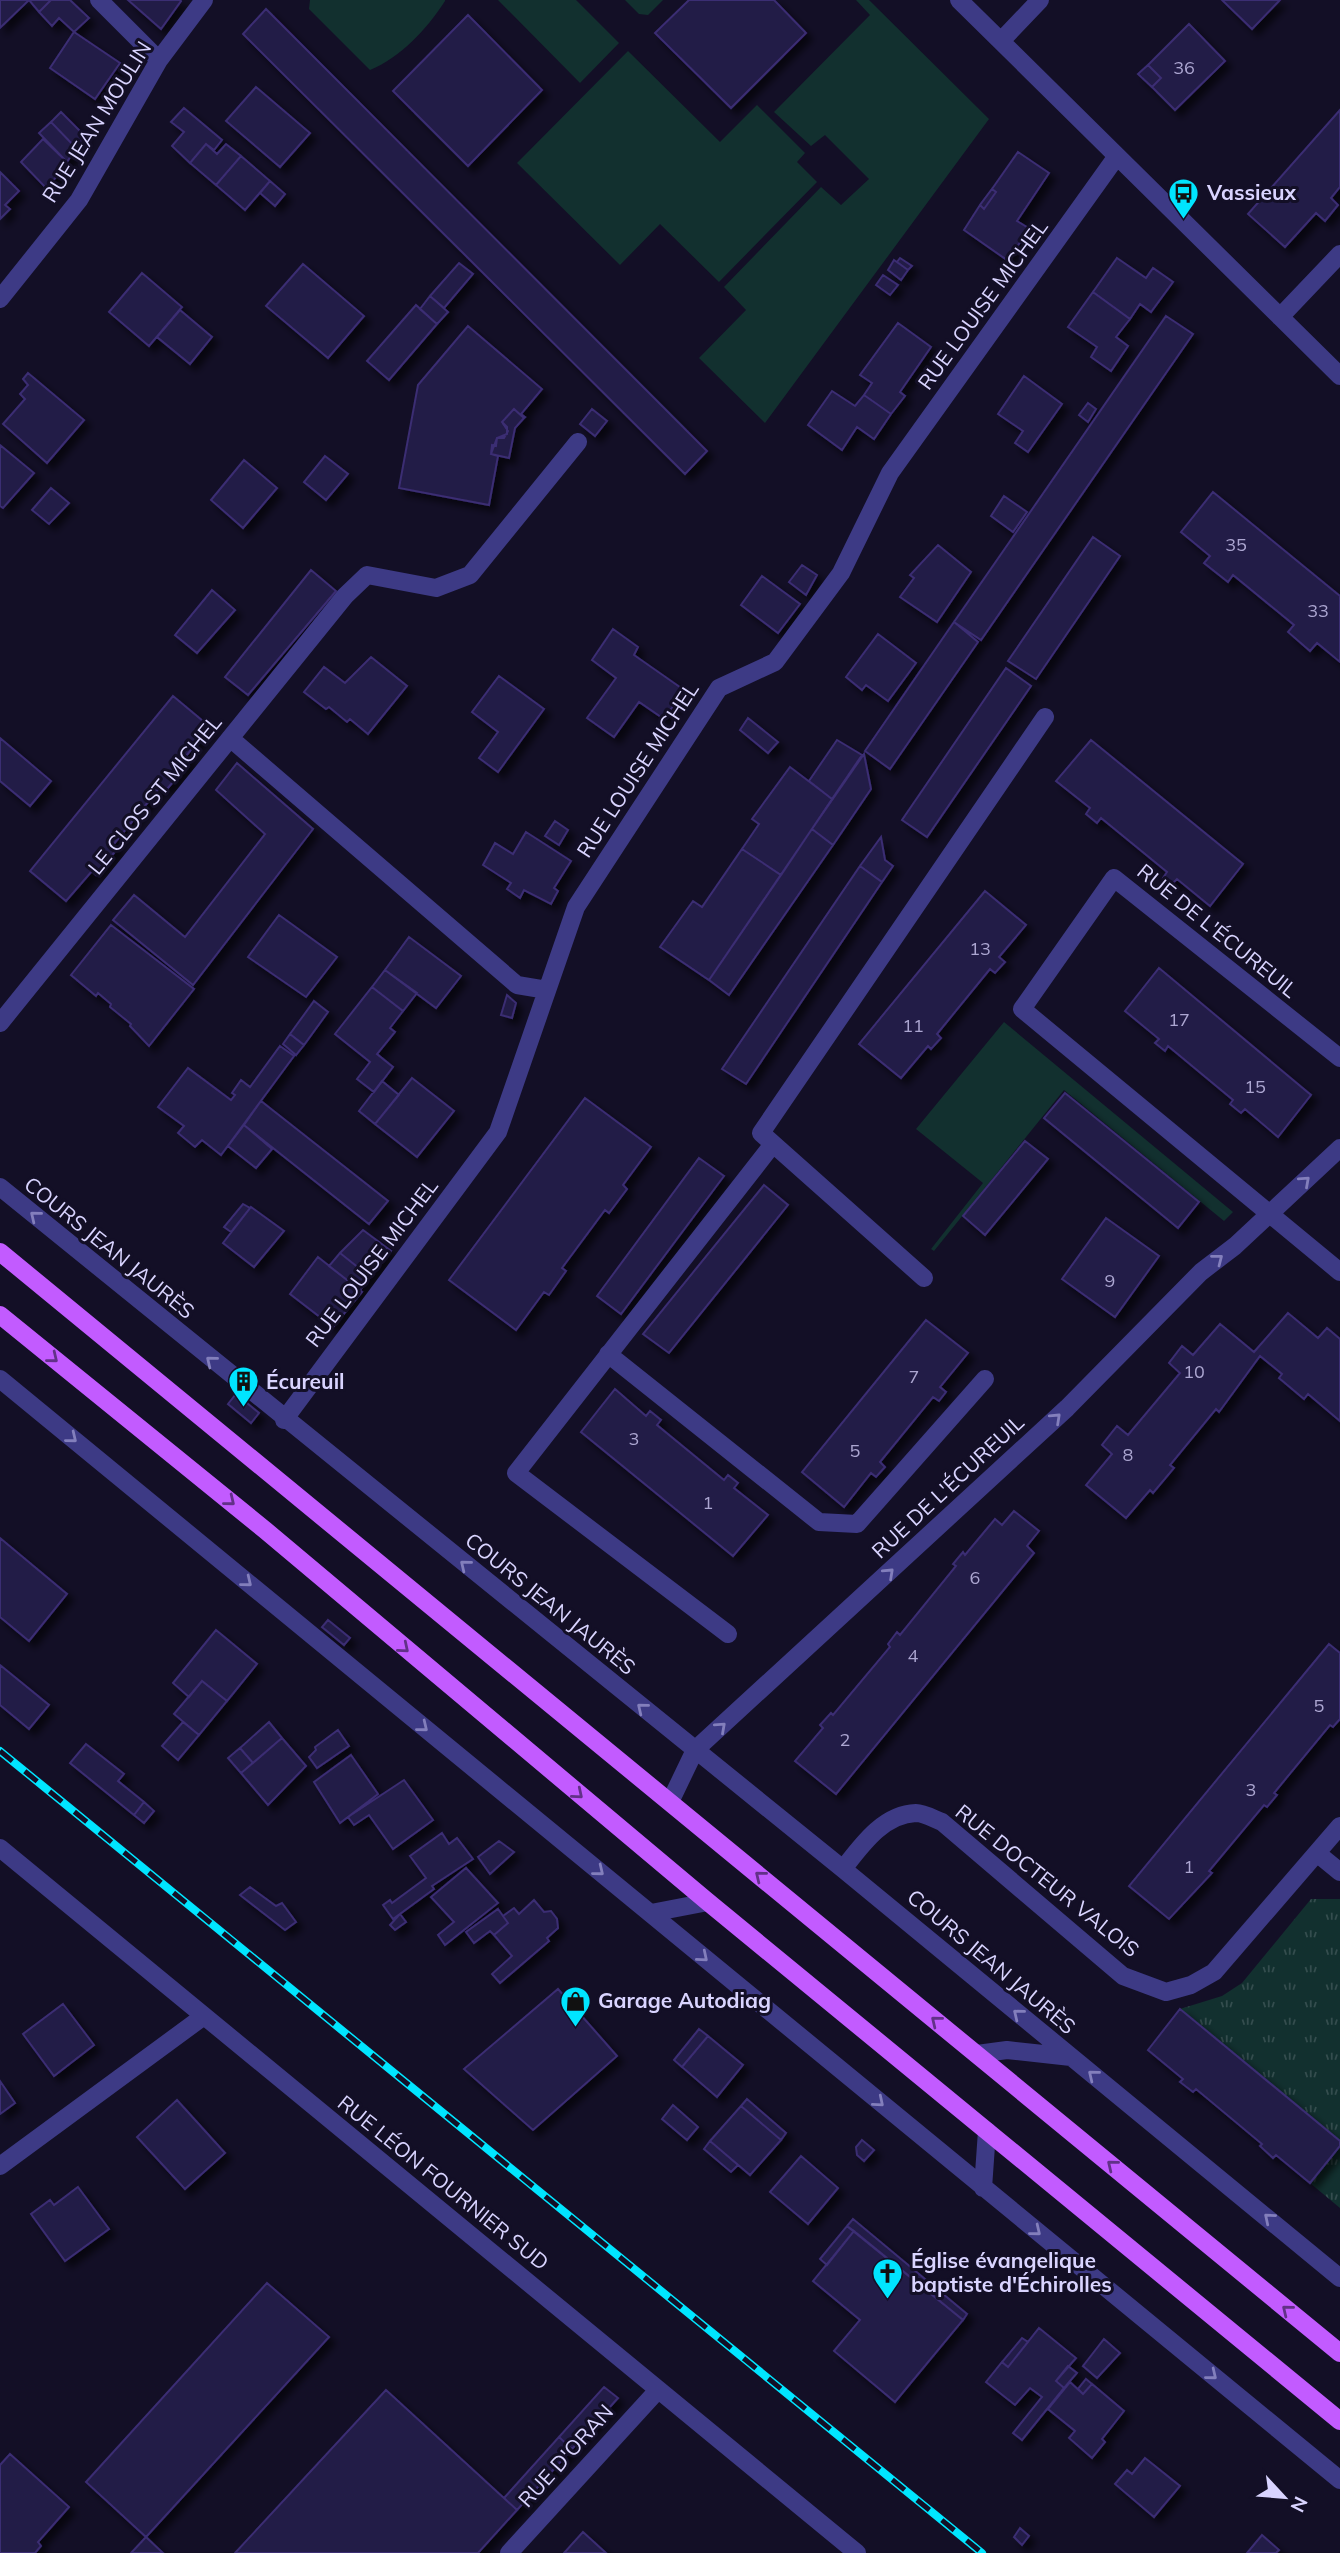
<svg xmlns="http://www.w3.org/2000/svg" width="1340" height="2553" viewBox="0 0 1340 2553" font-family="Mulish,sans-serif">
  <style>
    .grass { fill: #12302f }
    .park { fill: url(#park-tufts) }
    .building { fill: #241b47; stroke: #3b2d73; stroke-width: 2; filter: url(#shadow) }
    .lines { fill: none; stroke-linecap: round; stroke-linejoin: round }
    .minor { stroke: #3d3a85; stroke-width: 18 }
    .primary { stroke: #c25bff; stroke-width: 18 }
    .rail-casing { stroke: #00e5ff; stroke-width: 8 }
    .rail { stroke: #130f26; stroke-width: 5; stroke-dasharray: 16; stroke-linecap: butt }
    .oneway { stroke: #837fbc }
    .oneway2 { stroke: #623188 }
    .labels { text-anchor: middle; stroke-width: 6; stroke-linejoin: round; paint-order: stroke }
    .number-label { font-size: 18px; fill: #aca6d1 }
    .street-label { font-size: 21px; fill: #d9d4ff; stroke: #130f26 }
    .poi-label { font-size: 21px; font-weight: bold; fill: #d9d4ff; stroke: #130f26; text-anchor: start }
  </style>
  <defs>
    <pattern id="park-tufts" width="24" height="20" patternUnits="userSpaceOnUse" patternTransform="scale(1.75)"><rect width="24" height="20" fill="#12302f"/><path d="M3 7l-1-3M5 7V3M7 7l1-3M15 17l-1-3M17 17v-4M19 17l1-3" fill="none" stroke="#344d4e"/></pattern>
    <filter id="shadow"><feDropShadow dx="6" dy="6" stdDeviation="3.5" flood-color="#0009"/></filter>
  </defs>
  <rect width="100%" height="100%" fill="#130f26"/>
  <!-- grass -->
  <path class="grass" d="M310 0H445V1C427 29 400 58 370 70L309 9Z
    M498 0H576L619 43 580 83Z
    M625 0H663L648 15 639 14Z
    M856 0H869L989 119 765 423 699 358 746 310 724 287 821 187 841 205 869 179 825 135 811 146 774 112 870 15Z
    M628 51 720 142 757 105 805 153 797 162 817 182 719 282 660 224 620 265 517 163Z
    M1004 1022 1233 1212 1224 1221 1064 1090 934 1251 931 1249 983 1183 916 1129Z"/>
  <!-- park -->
  <path class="park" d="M1311 1899H1340V2141L1180 2009 1222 1996 1242 1983Z
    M1340 2146V2208L1310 2183Z"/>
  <!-- building -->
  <path class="building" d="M0 0H29L0 28Z
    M29 0H51L39 12Z
    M51 0H70L89 18 74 32 59 18 52 26 39 12Z
    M128 0H180L181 1 161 29Z
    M689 0H774L806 33 731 108 655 33Z
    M1222 0H1280L1252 29Z
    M266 9 707 451 685 474 243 34Z
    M468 15 542 90 468 166 393 91Z
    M1189 24 1225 61 1175 110 1152 87 1161 78 1148 65Z
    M74 32 120 63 95 99 50 68Z
    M1148 65 1161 78 1152 87 1138 74Z
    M256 87 310 133 280 167 226 121Z
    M184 108 222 140 214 150 206 144 190 163 172 146 184 132 171 122Z
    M1340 110V187L1331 198 1338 205 1325 221 1316 213 1285 247 1248 214Z
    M61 112 85 136 76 148 51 122Z
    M51 122 76 148 67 162 39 133Z
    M43 139 67 162 47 189 21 162Z
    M206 144 217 154 226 144 241 156 216 185 190 163Z
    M1018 152 1049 173 1017 221 1030 229 1007 260 964 230 980 205 984 209 996 192 992 189Z
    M241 156 270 181 245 210 216 185Z
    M0 172 19 191 5 205 10 209 0 219Z
    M270 181 285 194 275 206 260 193Z
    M992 189 996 192 984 209 980 205Z
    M900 258 912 266 908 270 897 262Z
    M1117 258 1146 278 1153 268 1173 282 1151 312 1140 304 1130 319 1093 292Z
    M894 260 908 270 901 280 888 270Z
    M459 263 473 274 444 308 430 296Z
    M303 264 364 316 328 358 266 306Z
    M142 273 182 307 149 346 109 312Z
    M883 275 898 285 890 295 876 285Z
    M1093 292 1130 319 1116 337 1128 346 1111 371 1091 357 1097 347 1068 327Z
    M430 296 448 312 437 324 420 309Z
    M416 305 437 324 389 380 367 361Z
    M180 310 212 337 190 364 157 337Z
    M1166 316 1193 334 981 640 954 622Z
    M898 323 931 347 900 392 905 396 891 414 864 395 872 383 860 375Z
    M468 326 542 389 521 414 525 417 524 418 514 409 502 422 508 431 504 438H497L496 446 492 445 491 454 498 456 489 505 399 488 418 385Z
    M28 373 84 420 47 463 3 424 25 399 20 394 28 385 23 379Z
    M1024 376 1062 404 1028 452 1015 443 1023 431 998 414Z
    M832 391 855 406 864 395 891 414 874 439 857 427 842 450 808 425Z
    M1088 403 1096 409 1088 422 1079 415Z
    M514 409 524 418 515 428 509 458 491 454 497 438 507 434V427L502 422Z
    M592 409 607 421 595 436 580 424Z
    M0 445 34 473 3 508 0 506Z
    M325 456 348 474 326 500 304 482Z
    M244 460 277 488 243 528 211 500Z
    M51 488 69 503 49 524 32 510Z
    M1213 492 1340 596V662L1317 643 1310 651 1288 632 1294 625 1233 575 1228 582 1204 563 1210 556 1181 532Z
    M1004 496 1027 512 1013 532 991 516Z
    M1093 537 1120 556 1036 679 1008 661Z
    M938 545 971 572 937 622 900 597 914 578 910 575Z
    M802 565 817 575 806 595 789 582Z
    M311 570 336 591 248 695 225 677Z
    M762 576 800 604 778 633 741 605Z
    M212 590 235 610 197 653 175 635Z
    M954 622 978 642 890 769 865 751Z
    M613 629 638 647 634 655 684 690 664 719 639 702 614 737 587 718 616 678 592 660Z
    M878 634 916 663 888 701 866 685 862 690 846 677Z
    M371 657 407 686 368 734 350 719 347 722 329 707 326 709 304 692 324 667 345 683Z
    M1006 668 1031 686 927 837 902 820Z
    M499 676 544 709 498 772 479 758 498 732 472 712Z
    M173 696 210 727 186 756 191 761 167 789 162 785 113 845 118 848 96 875 92 871 66 901 30 871Z
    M748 718 778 742 768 753 740 730Z
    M0 738 51 781 30 806 0 781Z
    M837 740 862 755 832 799 809 781Z
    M1091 740 1243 864 1210 906 1177 879 1172 884 1163 878 1167 872 1101 818 1097 823 1086 814 1090 808 1056 781Z
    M864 754 871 789 833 845 812 829Z
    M237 763 313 829 193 985 113 920 134 895 185 937 265 834 216 790Z
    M790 767 832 799 781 875 742 849 759 824 752 819Z
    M555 821 568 830 559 845 545 836Z
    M812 829 833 845 729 995 709 980Z
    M526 832 571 861 554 888 558 891 551 904 524 890 520 898 507 889 511 883 483 865 495 843 513 854Z
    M881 837 885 860 893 866 882 882 860 866Z
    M742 849 781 875 709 980 660 947 693 901 702 907Z
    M860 866 882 882 746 1084 722 1069Z
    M985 891 1026 925 999 957 1005 962 995 973 990 969 937 1034 941 1038 931 1049 928 1046 901 1078 859 1044Z
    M279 915 337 957 306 997 248 957Z
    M111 925 194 989 149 1046 130 1026 131 1024 110 1007 111 1004 98 993 96 996 71 975Z
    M409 937 461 976 436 1008 385 970Z
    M1159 968 1311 1095 1278 1137 1245 1109 1241 1113 1230 1104 1233 1100 1168 1046 1165 1051 1155 1043 1159 1039 1125 1011Z
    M385 970 417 993 403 1011 372 987Z
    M372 987 403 1011 390 1028 395 1032 377 1054 393 1067 374 1092 357 1079 370 1062 335 1034Z
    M507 995 516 1003 512 1018 501 1015Z
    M314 1001 328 1012 304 1045 290 1034Z
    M290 1034 304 1045 296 1055 283 1044Z
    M280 1046 294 1056 221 1155 202 1140 195 1147 178 1133 184 1126 158 1107 188 1068 231 1100 235 1095 232 1093 241 1080 250 1087Z
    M412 1078 454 1111 417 1157 375 1124Z
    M382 1081 399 1095 375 1124 359 1111Z
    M1065 1093 1199 1202 1178 1228 1044 1118Z
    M585 1098 651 1147 623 1185 627 1189 609 1213 605 1210 562 1268 566 1271 549 1295 544 1292 516 1330 449 1280Z
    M261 1101 388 1201 369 1224 244 1125Z
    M244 1125 272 1149 256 1168 228 1146Z
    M1025 1141 1048 1159 985 1235 963 1216Z
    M699 1158 724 1176 621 1314 597 1296Z
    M764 1185 788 1205 669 1353 643 1334Z
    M243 1204 250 1208 231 1232 224 1227Z
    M251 1207 284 1231 254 1267 223 1243Z
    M1106 1218 1159 1256 1115 1317 1062 1279Z
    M363 1230 391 1251 370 1277 340 1253Z
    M340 1253 370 1277 360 1290 329 1266Z
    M318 1257 362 1292 333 1327 290 1294Z
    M1288 1313 1318 1338 1327 1328 1340 1339V1421L1308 1394 1304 1399 1279 1378 1282 1374 1260 1356 1219 1412 1216 1409 1170 1465 1174 1468 1153 1493 1150 1490 1126 1518 1086 1485 1112 1454 1102 1445 1117 1426 1128 1435 1180 1373 1169 1363 1182 1346 1193 1355 1220 1324 1254 1352Z
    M926 1320 968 1353 940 1387 946 1392 939 1401 933 1397 880 1462 885 1467 876 1477 871 1473 844 1507 802 1472Z
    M615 1389 646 1416 650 1411 661 1420 657 1425 724 1480 728 1475 738 1483 734 1488 768 1515 733 1556 581 1432Z
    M236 1394 259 1413 251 1423 228 1404Z
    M1014 1511 1039 1531 1027 1546 1034 1553 836 1794 795 1761 823 1728 820 1725 831 1713 833 1715 890 1647 888 1644 897 1632 900 1635 956 1566 953 1564 963 1552 965 1555 995 1519 1002 1525Z
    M0 1538 67 1594 29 1641 0 1617Z
    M328 1620 350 1638 344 1645 322 1627Z
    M216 1630 257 1664 227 1701 202 1681 189 1697 173 1683Z
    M1329 1644 1340 1653V1719L1333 1727 1330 1725 1274 1793 1277 1795 1267 1807 1264 1805 1209 1871 1212 1873 1169 1919 1129 1886Z
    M0 1665 49 1705 29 1729 0 1705Z
    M202 1681 227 1701 199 1735 174 1714Z
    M183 1722 199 1735 178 1760 162 1746Z
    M269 1722 282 1738 253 1763 240 1748Z
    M338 1730 349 1746 317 1768 309 1757 316 1750 315 1747Z
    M282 1738 306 1766 268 1805 241 1773Z
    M86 1744 124 1774 118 1781 144 1802 134 1815 70 1763Z
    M240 1748 253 1763 241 1773 228 1758Z
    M351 1755 378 1794 340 1823 314 1782Z
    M404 1780 433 1820 393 1849 369 1815 354 1825 348 1817Z
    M144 1802 154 1811 144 1823 134 1815Z
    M442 1833 449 1844 457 1838 473 1859 432 1886 434 1889 393 1919 383 1905 390 1900 392 1903 426 1878 410 1856Z
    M499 1841 514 1852 490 1874 478 1857Z
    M466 1868 498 1903 445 1945 438 1935 454 1922 431 1897Z
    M250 1887 276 1906 282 1903 296 1922 285 1930 240 1895Z
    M534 1900 544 1912 551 1911 557 1919 558 1928 547 1938 549 1941 500 1983 492 1974 512 1956 494 1935 508 1923 503 1916 514 1908 519 1914Z
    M498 1909 508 1923 494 1935 490 1931 474 1943 466 1932Z
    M400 1914 406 1922 395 1930 390 1925Z
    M558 1989 617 2056 533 2130 464 2069Z
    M63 2004 94 2045 54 2076 23 2034Z
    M1180 2009 1340 2141V2146L1310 2183 1276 2155 1273 2158 1260 2146 1262 2144 1196 2089 1193 2092 1180 2082 1183 2079 1148 2050Z
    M699 2029 708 2036 682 2067 674 2060Z
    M708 2036 743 2065 717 2097 682 2067Z
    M0 2081 15 2103 0 2114Z
    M747 2099 786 2133 781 2140 741 2106Z
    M177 2100 225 2153 185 2189 137 2137Z
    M673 2105 698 2127 687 2140 662 2119Z
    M741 2106 781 2140 750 2175 710 2141Z
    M862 2140 874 2150 864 2161 857 2155 856 2147Z
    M710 2141 738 2165 731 2172 704 2149Z
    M801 2156 838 2188 808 2224 770 2192Z
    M78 2187 109 2229 65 2261 31 2214 50 2200 54 2205Z
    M853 2219 967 2314 963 2320 847 2226Z
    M847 2226 854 2231 827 2265 820 2259Z
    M854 2231 963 2320 895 2402 834 2351 860 2320 813 2281Z
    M267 2283 329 2337 146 2537 86 2482Z
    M1039 2328 1076 2358 1056 2381 1064 2388 1022 2440 1013 2433 1042 2397 1030 2388 1015 2405 986 2382 1002 2362 1008 2367Z
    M1022 2338 1028 2342 1008 2367 1002 2362Z
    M1104 2339 1120 2353 1097 2378 1083 2366Z
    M1068 2366 1077 2373 1064 2388 1056 2381Z
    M1086 2379 1092 2384 1083 2394 1078 2389Z
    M1070 2382 1083 2394 1092 2384 1124 2411 1102 2439 1105 2442 1092 2458 1069 2438 1075 2431 1048 2409Z
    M604 2387 618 2398 572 2449 559 2437Z
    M386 2390 517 2510 478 2553H235Z
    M559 2437 572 2449 517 2510 504 2498Z
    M10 2454 69 2507 38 2542 41 2546 35 2553H0V2465Z
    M1145 2458 1180 2486 1154 2517 1115 2484 1127 2470 1132 2474Z
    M1020 2528 1029 2536 1022 2545 1014 2537Z
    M583 2532 606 2553H564Z
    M1262 2535 1279 2550 1276 2553H1247Z
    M146 2537 163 2553H131Z"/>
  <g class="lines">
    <!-- minor -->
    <path class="minor" d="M99 0 159 60
      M959 0 1340 376
      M1001 41 1040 0
      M0 299 79 200 159 60 204 0
      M1280 317 1340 254
      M230 738 517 985 547 990
      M0 1023 345 596 367 575 436 588 470 575 578 442
      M1340 1058 1114 878 1022 1009 1340 1272
      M0 1187 843 1869 1340 2278
      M924 1278 761 1133 1045 717
      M608 1354 819 1522 857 1524 985 1379
      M0 1379 1340 2480
      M284 1420 498 1132 576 907 719 688 775 662 841 573 890 473 1117 156
      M728 1634 516 1473 773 1144
      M670 1802 695 1750 1067 1408 1201 1272 1235 1246 1340 1148
      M0 1848 857 2553
      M1318 1854 1340 1872
      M843 1869C861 1846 883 1814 916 1813 924 1813 934 1819 942 1822L1123 1976 1166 1992 1191 1985 1214 1972 1340 1826
      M651 1913 708 1902
      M977 2054 1007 2050 1071 2057
      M0 2166 204 2016
      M983 2188 987 2131
      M509 2553 658 2390"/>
    <!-- primary -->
    <path class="primary" d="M0 1252 1340 2353
      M0 1315 265 1530 708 1902 1340 2421"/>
    <defs>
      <path id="rail" d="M0 1751 982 2553"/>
    </defs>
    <!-- rail casing -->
    <use href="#rail" class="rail-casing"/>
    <!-- rail -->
    <use href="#rail" class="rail"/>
  </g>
  <!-- one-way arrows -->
  <defs><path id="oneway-chevron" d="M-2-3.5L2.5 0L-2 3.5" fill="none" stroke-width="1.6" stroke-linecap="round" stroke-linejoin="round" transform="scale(1.75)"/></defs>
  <g class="oneway">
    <use href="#oneway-chevron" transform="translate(1305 1181) rotate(-42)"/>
    <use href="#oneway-chevron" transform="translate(35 1216) rotate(-141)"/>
    <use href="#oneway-chevron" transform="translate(1218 1259) rotate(-38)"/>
    <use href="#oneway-chevron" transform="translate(211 1361) rotate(-141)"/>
    <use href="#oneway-chevron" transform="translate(1056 1418) rotate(-43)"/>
    <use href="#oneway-chevron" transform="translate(72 1438) rotate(39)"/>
    <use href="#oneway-chevron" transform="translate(465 1565) rotate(-141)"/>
    <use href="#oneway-chevron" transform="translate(889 1573) rotate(-43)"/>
    <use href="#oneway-chevron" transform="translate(247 1582) rotate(39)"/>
    <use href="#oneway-chevron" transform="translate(642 1708) rotate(-141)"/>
    <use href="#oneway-chevron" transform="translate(423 1727) rotate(39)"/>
    <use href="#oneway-chevron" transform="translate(721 1727) rotate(-42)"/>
    <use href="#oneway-chevron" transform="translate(599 1871) rotate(39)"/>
    <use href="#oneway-chevron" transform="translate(703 1957) rotate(40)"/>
    <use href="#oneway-chevron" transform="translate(1018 2014) rotate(-141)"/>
    <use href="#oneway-chevron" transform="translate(1093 2075) rotate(-141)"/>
    <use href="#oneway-chevron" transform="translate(879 2102) rotate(40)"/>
    <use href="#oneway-chevron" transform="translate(1269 2218) rotate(-140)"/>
    <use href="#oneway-chevron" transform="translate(1036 2231) rotate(39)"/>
    <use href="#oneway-chevron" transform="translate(1212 2375) rotate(39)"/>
  </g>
  <g class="oneway2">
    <use href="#oneway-chevron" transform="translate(53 1358) rotate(39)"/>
    <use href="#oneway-chevron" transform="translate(230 1501) rotate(39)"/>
    <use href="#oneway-chevron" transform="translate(404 1648) rotate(40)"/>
    <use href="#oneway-chevron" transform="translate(578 1794) rotate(40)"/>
    <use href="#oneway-chevron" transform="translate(760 1876) rotate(-141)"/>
    <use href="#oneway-chevron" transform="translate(936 2021) rotate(-141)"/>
    <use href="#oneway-chevron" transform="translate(1112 2165) rotate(-141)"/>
    <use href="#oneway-chevron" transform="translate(1287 2310) rotate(-141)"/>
  </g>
  <!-- icons -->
  <defs>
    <symbol id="bus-pin" viewBox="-11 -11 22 30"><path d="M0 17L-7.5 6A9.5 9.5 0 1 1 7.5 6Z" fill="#00e5ff" stroke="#130f26"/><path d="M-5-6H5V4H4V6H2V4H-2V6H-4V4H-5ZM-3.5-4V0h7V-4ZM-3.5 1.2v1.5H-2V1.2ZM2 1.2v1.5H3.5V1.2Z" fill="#111"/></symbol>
    <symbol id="building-pin" viewBox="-11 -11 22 30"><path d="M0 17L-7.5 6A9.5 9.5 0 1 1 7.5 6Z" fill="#00e5ff" stroke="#130f26"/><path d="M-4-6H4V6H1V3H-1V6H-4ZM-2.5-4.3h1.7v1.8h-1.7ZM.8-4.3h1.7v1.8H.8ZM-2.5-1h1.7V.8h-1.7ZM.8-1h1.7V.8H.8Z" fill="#111"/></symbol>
    <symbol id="shop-pin" viewBox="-11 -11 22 30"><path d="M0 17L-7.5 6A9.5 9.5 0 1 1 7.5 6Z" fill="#00e5ff" stroke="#130f26"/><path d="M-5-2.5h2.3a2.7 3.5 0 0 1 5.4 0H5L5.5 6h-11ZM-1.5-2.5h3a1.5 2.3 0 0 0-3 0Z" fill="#111"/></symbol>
    <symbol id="church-pin" viewBox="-11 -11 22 30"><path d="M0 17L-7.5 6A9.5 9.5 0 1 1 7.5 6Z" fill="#00e5ff" stroke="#130f26"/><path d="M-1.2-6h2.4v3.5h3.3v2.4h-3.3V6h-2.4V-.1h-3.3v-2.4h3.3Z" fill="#111"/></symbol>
  </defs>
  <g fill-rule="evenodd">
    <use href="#bus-pin" x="1166" y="176" width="35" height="47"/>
    <use href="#building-pin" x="226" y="1364" width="35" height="47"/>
    <use href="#shop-pin" x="558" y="1984" width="35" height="47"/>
    <use href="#church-pin" x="870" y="2256" width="35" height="47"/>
  </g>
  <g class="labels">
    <!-- number labels -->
    <g class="number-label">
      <text x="1184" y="74">36</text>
      <text x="1236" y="551">35</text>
      <text x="1318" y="617">33</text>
      <text x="980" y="955">13</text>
      <text x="1179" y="1026">17</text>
      <text x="913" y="1032">11</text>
      <text x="1255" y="1093">15</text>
      <text x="1110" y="1287">9</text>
      <text x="1194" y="1378">10</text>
      <text x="914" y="1383">7</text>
      <text x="634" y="1445">3</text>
      <text x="855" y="1457">5</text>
      <text x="1128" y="1461">8</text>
      <text x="708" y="1509">1</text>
      <text x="975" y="1584">6</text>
      <text x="913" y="1662">4</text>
      <text x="1319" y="1712">5</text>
      <text x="845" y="1746">2</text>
      <text x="1251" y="1796">3</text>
      <text x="1189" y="1873">1</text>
    </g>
    <!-- street labels -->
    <g class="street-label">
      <text transform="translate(97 122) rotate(-58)" y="7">RUE JEAN MOULIN</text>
      <text transform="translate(983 305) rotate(-54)" y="7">RUE LOUISE MICHEL</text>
      <text transform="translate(638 770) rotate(-57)" y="7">RUE LOUISE MICHEL</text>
      <text transform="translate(155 795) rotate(-51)" y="7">LE CLOS ST MICHEL</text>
      <text transform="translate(1217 931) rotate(39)" y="7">RUE DE L'ÉCUREUIL</text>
      <text transform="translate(109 1248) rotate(39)" y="7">COURS JEAN JAURÈS</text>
      <text transform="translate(372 1263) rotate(-53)" y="7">RUE LOUISE MICHEL</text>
      <text transform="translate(948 1487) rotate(-43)" y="7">RUE DE L'ÉCUREUIL</text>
      <text transform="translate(550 1604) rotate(39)" y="7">COURS JEAN JAURÈS</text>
      <text transform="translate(1047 1881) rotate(39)" y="7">RUE DOCTEUR VALOIS</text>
      <text transform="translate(991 1962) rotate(40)" y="7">COURS JEAN JAURÈS</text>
      <text transform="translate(443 2183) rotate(39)" y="7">RUE LÉON FOURNIER SUD</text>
      <text transform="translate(566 2456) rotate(-48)" y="7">RUE D'ORAN</text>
    </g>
    <!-- poi labels -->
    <g class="poi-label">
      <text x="1207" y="200">Vassieux</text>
      <text x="266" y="1389">Écureuil</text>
      <text x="598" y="2008">Garage Autodiag</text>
      <text x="911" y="2268">Église évangelique<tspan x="911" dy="24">baptiste d'Échirolles</tspan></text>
    </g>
  </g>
  <!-- north arrow -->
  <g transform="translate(1284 2497) rotate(116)" stroke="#130f26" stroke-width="5" paint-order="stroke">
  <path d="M0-5L12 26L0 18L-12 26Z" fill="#d9d4ff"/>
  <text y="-10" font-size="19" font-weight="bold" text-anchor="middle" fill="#d9d4ff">N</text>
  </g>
</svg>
